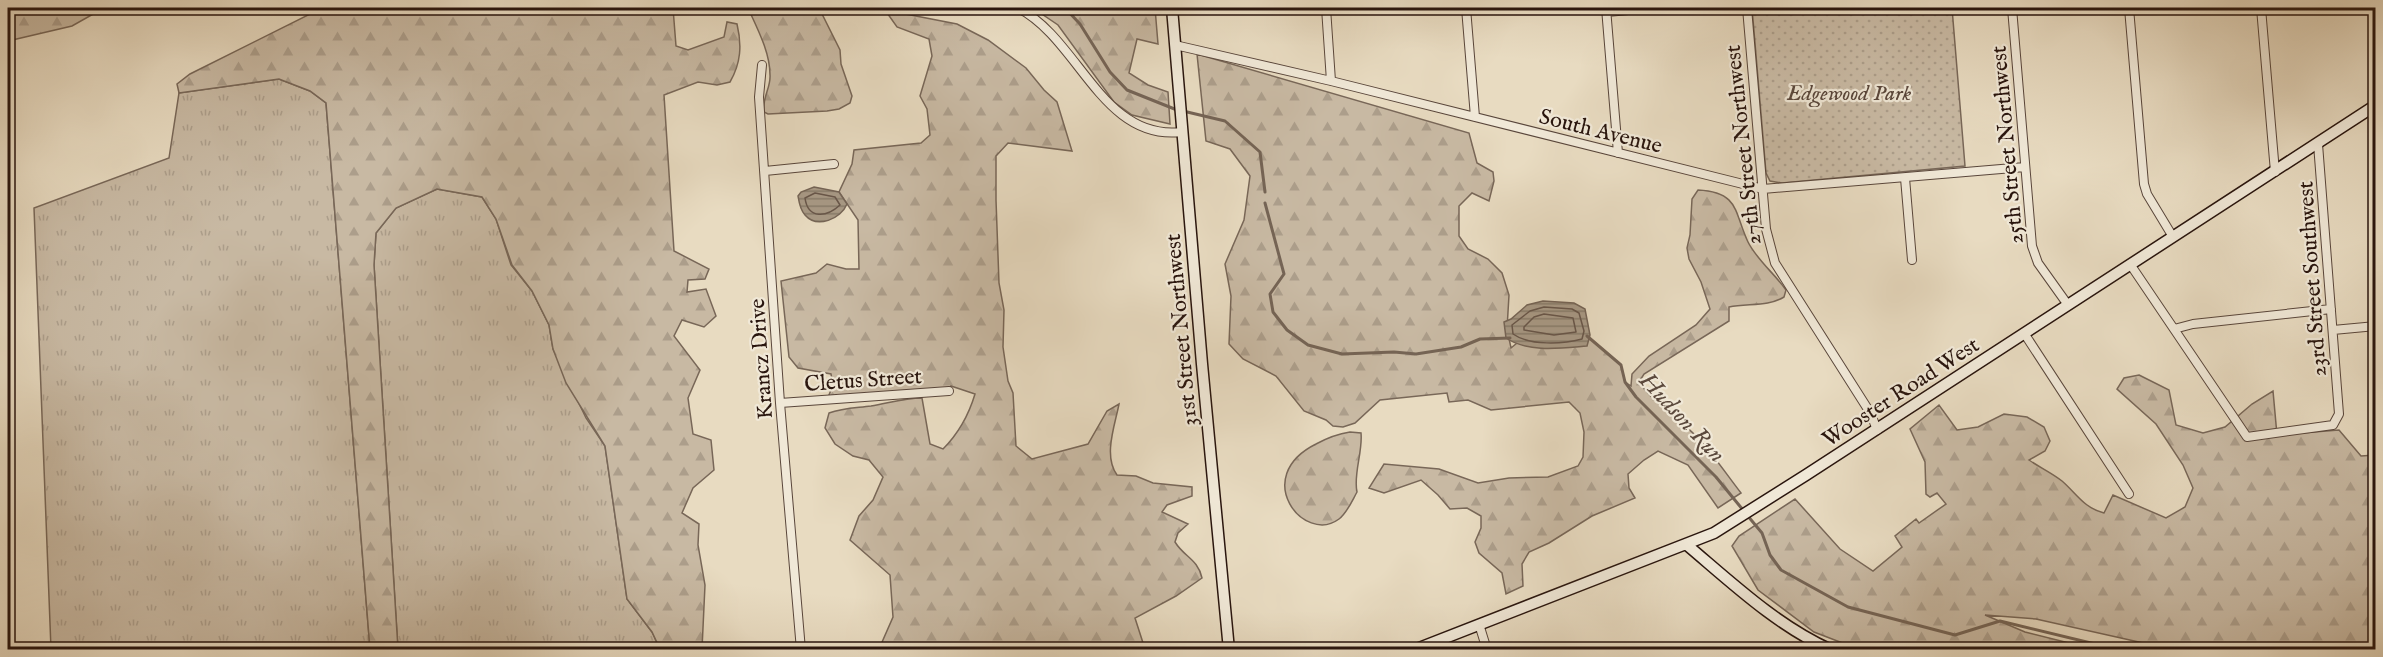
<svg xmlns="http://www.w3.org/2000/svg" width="2383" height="657" viewBox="0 0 2383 657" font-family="'IM FELL English',serif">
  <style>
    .grass { fill: url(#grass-tufts); stroke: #786758; stroke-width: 1.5 }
    .forest { fill: url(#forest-firs); stroke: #786758; stroke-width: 1.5 }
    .park { fill: url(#park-dots); stroke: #786758; stroke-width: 1.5 }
    .water { fill: url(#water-rules); stroke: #756455; stroke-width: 1.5 }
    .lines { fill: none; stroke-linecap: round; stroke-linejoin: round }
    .shore { stroke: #685649; stroke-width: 1.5 }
    .stream { stroke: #756455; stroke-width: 3 }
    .minor-casing { stroke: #59463b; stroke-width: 10 }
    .secondary-casing { stroke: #29150e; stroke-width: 13 }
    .minor { stroke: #f0e8d7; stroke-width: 8 }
    .secondary { stroke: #f0e8d7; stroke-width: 10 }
    .labels { text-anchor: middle; stroke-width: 4.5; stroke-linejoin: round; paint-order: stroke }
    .park-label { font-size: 22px; font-style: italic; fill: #59463b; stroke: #f0e8d7 }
    .street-label { font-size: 22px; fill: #29150e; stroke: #f0e8d7 }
    .water-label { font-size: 24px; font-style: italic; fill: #5b493d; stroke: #f0e8d7 }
  </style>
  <defs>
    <pattern id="grass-tufts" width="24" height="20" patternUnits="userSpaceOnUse" patternTransform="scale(1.5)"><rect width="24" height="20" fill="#c8b9a3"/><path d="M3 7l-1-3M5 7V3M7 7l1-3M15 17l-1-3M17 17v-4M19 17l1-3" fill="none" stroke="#ac9e8b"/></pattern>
    <pattern id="forest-firs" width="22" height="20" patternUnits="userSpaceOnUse" patternTransform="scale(1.5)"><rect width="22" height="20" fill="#c8b9a3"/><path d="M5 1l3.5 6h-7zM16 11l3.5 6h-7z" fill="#ac9e8b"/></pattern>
    <pattern id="park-dots" width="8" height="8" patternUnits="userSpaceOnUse" patternTransform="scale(1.5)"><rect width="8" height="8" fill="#c8b9a3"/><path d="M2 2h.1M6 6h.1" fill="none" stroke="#ac9e8b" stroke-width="1.8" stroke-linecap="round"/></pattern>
    <pattern id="water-rules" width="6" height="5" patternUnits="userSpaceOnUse" patternTransform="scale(1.5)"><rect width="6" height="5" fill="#a79884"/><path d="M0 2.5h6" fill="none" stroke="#887b6a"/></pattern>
  </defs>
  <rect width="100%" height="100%" fill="#e8dbc1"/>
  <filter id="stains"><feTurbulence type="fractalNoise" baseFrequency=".00333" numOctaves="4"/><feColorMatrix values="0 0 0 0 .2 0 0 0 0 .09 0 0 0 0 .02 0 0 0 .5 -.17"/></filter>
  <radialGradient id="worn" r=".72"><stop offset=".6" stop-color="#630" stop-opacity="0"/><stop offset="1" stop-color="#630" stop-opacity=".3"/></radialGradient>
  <!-- grass -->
  <path class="grass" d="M279 79 310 91 326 103 370 649H51L34 208 169 158 179 93Z
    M437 189 482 197 496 219 511 265 532 291 549 325 553 349 586 418 605 446 627 599 652 632 660 649H398L374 265 376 233 396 208Z"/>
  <!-- forest -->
  <path class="forest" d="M8 8H104L72 26 8 41Z
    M322 8H673L676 46 688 50 724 37 727 22 737 24C742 45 741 63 730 82L717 85 698 82 664 95 674 251 709 269 705 279 688 280 687 292 706 289 716 316 704 327 682 320 674 336 700 370 688 398 693 434 711 440 714 470 693 488 682 513 699 524 698 545 705 585 702 649H660L652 632 627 599 605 446 566 383 553 349 549 325 532 291 512 265 496 219 482 197 437 189 396 208 376 233 374 265 398 649H370L326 103 310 91 279 79 179 93 177 84 190 74Z
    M748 8H816L822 14 840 50 841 64 852 96 850 103 839 109 827 111 768 114 764 112C762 97 771 88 770 75 770 52 757 28 748 8Z
    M1033 8H1155L1158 44 1137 39 1129 73 1148 85 1168 92 1170 124 1132 115 1114 102 1058 25Z
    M885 10 957 24 988 40 1026 68 1044 90 1057 102 1072 151 1008 143 996 156V200L999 283 1004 310 1003 347 1008 381 1013 393 1016 446 1032 459 1088 444 1107 411 1119 404C1115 425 1103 456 1117 475L1136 476 1153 483 1192 487V496L1167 505 1162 512 1188 524 1178 533 1175 542C1184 557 1198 559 1202 578L1176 596 1135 618 1144 646 1142 649H879L893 617 890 575 850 540 859 516 873 500 883 477 869 460 853 456 835 444 825 428 829 413C843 408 856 408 871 406 889 403 904 398 922 398L930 444 943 449C958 434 969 414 975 394L951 386 949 391 827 400 833 385 831 374 798 368 789 357 781 281 816 273 827 264 846 269H859L858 220 839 192 852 164 854 150 921 143 930 135 927 109 920 96 932 56 929 39 897 27Z
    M1197 54 1469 133 1477 163 1493 172 1494 181 1489 201 1472 193 1459 206V236L1468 249 1488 259 1502 273 1509 295 1507 329 1511 348 1522 339 1585 334 1621 365 1625 382 1631 386 1632 374 1649 356 1696 325 1710 309 1701 282 1689 259 1687 248 1690 235 1692 199 1698 190C1740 192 1734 213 1748 242 1757 260 1775 274 1786 290L1784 297C1768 307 1748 303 1729 307V321L1644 374 1639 382C1654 404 1679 418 1697 437 1713 454 1727 475 1741 493L1718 508 1688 465 1658 451 1644 460 1628 474 1629 488 1635 498 1592 516 1549 543 1529 552 1522 564 1523 586 1506 594 1502 573 1479 553 1475 542 1481 528V516L1467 508 1450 509 1438 495 1421 480 1384 493 1369 488 1384 464 1439 469 1478 483 1509 478 1548 477 1578 466 1583 457 1584 432 1580 413 1569 402 1491 410 1468 400 1449 402 1447 393 1380 400 1355 423 1343 427 1333 426 1326 420 1304 411 1276 376 1243 359 1229 344 1231 296 1225 264 1244 220 1250 176 1230 149 1206 141Z
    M2139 375 2169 390 2176 425 2203 433 2225 427 2252 404 2273 391 2277 435 2339 430 2361 456 2375 455V649H2170L2036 619 1985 615 2025 632 2093 649H1858L1814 632 1758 590 1732 546 1739 536 1795 499 1840 549 1873 571 1902 547 1895 536 1916 519 1919 523 1946 504 1937 493 1930 497 1926 494 1925 462 1910 429 1939 405 1957 430 1978 427 2004 414 2027 417 2044 427 2050 441 2045 451 2029 460C2039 467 2052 473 2062 481 2077 494 2084 508 2104 513L2113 495 2166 518 2185 507 2193 488 2183 465 2156 424 2117 389 2124 378Z
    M1350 432 1361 433C1363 452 1353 474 1357 492 1352 501 1347 513 1339 519 1304 545 1250 477 1316 444 1327 438 1337 434 1350 432Z"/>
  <!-- park -->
  <path class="park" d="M1752 8H1952L1965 166 1782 183 1770 181 1766 173Z"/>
  <!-- water -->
  <path class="water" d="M814 187 839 192 847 204C841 219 817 229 805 215 800 210 799 202 798 196L801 192Z
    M1543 301 1574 303 1585 309 1590 335 1587 346C1562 348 1528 353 1506 338L1504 322 1511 319 1527 305Z"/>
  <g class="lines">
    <!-- shore -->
    <path class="shore" d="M815 193 835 197 840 205C827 217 808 220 805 198Z
      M1544 307 1572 309 1579 313 1584 331 1582 339C1563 344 1530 346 1513 334L1512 325 1530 311Z
      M1544 314 1573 318 1576 332 1554 335 1524 330V327L1534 317Z"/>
    <!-- stream -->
    <path class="stream" d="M1065 8 1080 24 1110 72 1127 90 1177 110
      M1183 111 1225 121 1260 152 1265 192
      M1265 203 1284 274 1270 294 1273 312 1287 330 1308 345 1342 354 1394 352 1416 354 1461 347 1480 339 1510 338
      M1587 336 1621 365 1625 382 1636 397 1716 477 1743 510
      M1747 515 1762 533 1770 555 1781 570 1848 607 1955 635 2000 621 2120 650"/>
    <defs>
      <path id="minor" d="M1018 8C1079 39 1102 141 1181 132
        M1326 8 1331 81
        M1466 8 1475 117
        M1606 8 1618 153
        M1747 8 1766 229 1775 263 1871 414 1877 430
        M2012 8 2032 246 2038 263 2068 305
        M2129 8 2144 184 2147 194 2173 237
        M2261 8 2275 172
        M1607 12 1650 8
        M1175 45 1331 81 1763 189 2025 167
        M762 65 759 97 780 403 801 650
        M765 171 834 164
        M1905 178 1912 260
        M2130 264 2247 437 2333 425 2339 414 2318 144
        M2174 329 2193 324 2331 309
        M2333 330 2376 326
        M2024 333 2129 494
        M780 403 949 391
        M1479 624 1487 650"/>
      <path id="secondary" d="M1172 8 1202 364 1229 650
        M1687 545C1732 583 1776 625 1831 650
        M1414 650 1714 533 1806 475 2376 105"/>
    </defs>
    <!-- minor casing -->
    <use href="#minor" class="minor-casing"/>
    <!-- secondary casing -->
    <use href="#secondary" class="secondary-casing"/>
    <!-- minor -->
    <use href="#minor" class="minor"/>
    <!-- secondary -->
    <use href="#secondary" class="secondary"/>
  </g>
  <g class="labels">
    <!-- park labels -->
    <g class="park-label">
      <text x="1849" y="100">Edgewood Park</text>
    </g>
    <!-- street labels -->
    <g class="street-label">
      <text transform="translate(1601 130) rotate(14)" y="8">South Avenue</text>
      <text transform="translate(1742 145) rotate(-96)" y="8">27th Street Northwest</text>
      <text transform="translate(2006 145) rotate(-95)" y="8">25th Street Northwest</text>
      <text transform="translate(2311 279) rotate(-94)" y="8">23rd Street Southwest</text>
      <text transform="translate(1180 330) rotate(-95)" y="8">31st Street Northwest</text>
      <text transform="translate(760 359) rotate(-94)" y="8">Krancz Drive</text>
      <text transform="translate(863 379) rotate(-4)" y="8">Cletus Street</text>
      <text transform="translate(1900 391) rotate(-33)" y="8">Wooster Road West</text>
    </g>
    <!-- water labels -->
    <g class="water-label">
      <text transform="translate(1683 417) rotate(47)" y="8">Hudson Run</text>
    </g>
  </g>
  <!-- margin -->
  <rect width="2383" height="657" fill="none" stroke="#e8dbc1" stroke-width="30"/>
  <rect x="9" y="9" width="2365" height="639" fill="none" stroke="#29150e" stroke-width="3"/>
  <rect x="15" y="15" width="2353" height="627" fill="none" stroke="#29150e" stroke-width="1.5"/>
  <rect width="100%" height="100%" filter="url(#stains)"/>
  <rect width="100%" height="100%" fill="url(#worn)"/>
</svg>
